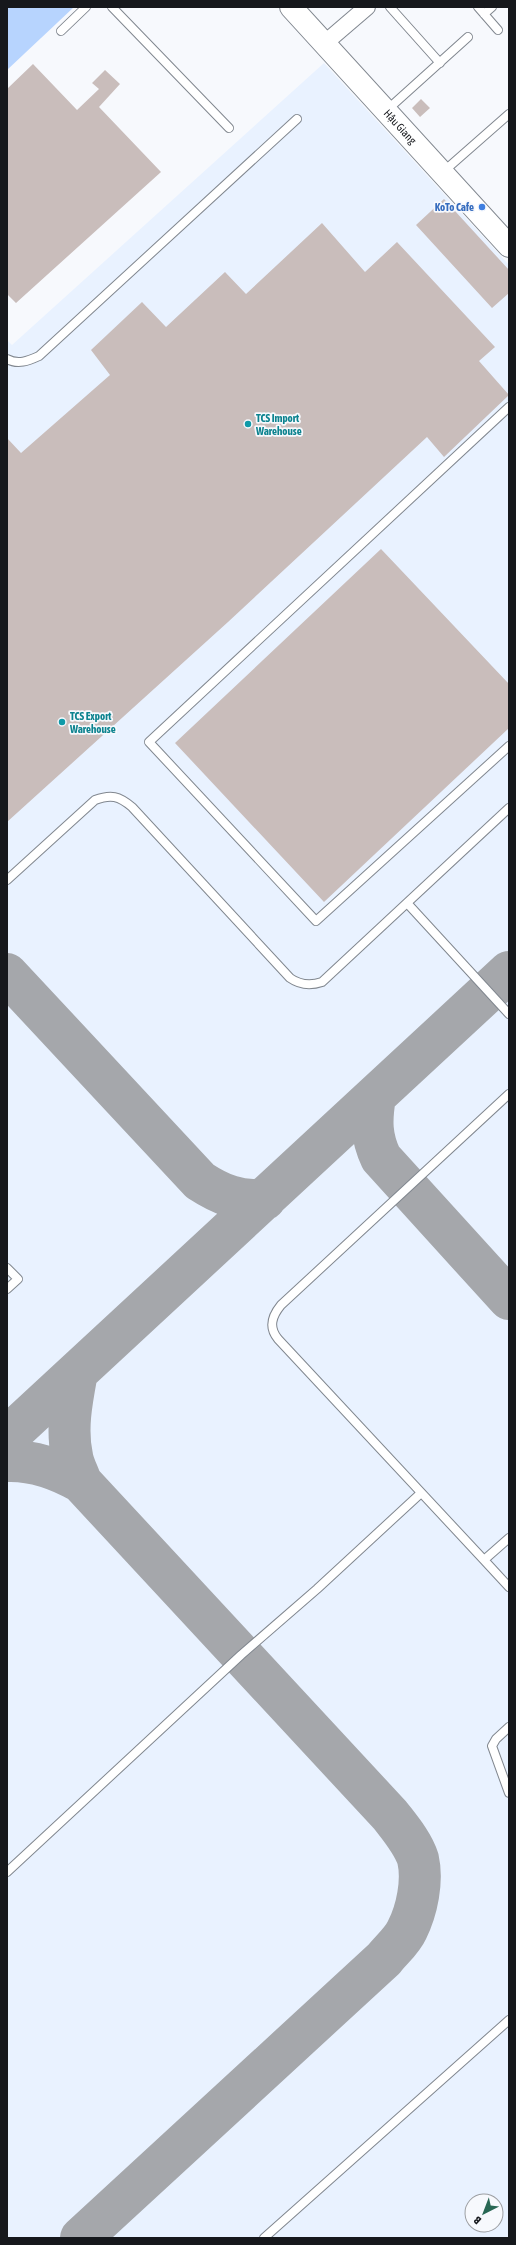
<svg xmlns="http://www.w3.org/2000/svg" width="516" height="2245" viewBox="0 0 516 2245" font-family="'Asap Condensed',sans-serif">
  <style>
    .built { fill: #e9f2ff; fill-rule: evenodd }
    .green { fill: #b7d4fe }
    .lines { fill: none; stroke-linecap: round; stroke-linejoin: round }
    .taxiway { stroke: #a5a7ab; stroke-width: 42 }
    .building { fill: #c9bdbb }
    .lane-casing { stroke: #81878f; stroke-width: 10 }
    .street-casing { stroke: #81878f; stroke-width: 18 }
    .secondary-casing { stroke: #81878f; stroke-width: 24 }
    .lane { stroke: #fff; stroke-width: 8 }
    .street { stroke: #fff; stroke-width: 16 }
    .secondary { stroke: #fff; stroke-width: 22 }
    .shop-dot { fill: #3f7fe0; stroke: #f7f9fd; stroke-width: 1.5 }
    .culture-dot { fill: #0f9aa8; stroke: #f7f9fd; stroke-width: 1.5 }
    .labels { text-anchor: middle; stroke-width: 3.5; stroke-linejoin: round; paint-order: stroke }
    .street-label { font-size: 11px; fill: #16181c; stroke: #f7f9fd }
    .shop-label { font-size: 11px; font-weight: bold; fill: #366cbe; stroke: #f7f9fd; text-anchor: end }
    .culture-label { font-size: 11px; font-weight: bold; fill: #0d838f; stroke: #f7f9fd; text-anchor: start }
  </style>
  <rect width="100%" height="100%" fill="#f7f9fd"/>
  <!-- built -->
  <path class="built" d="M324 63 509 265V2238H7V340L12 345ZM472 2201H496V2225H472Z"/>
  <!-- green -->
  <path class="green" d="M7 7H74L7 70Z"/>
  <g class="lines">
    <!-- taxiway -->
    <path class="taxiway" d="M7 974 200 1181C220 1194 240 1203 265 1199
      M375 1097C371 1120 371 1137 381 1158L509 1299
      M77 1372C72 1399 66 1428 72 1456 73 1464 78 1473 81 1482
      M7 1437 509 972
      M7 1461C34 1460 58 1469 81 1482L390 1815C400 1828 413 1843 418 1859 423 1881 417 1910 407 1930 402 1941 391 1950 384 1959L81 2238"/>
  </g>
  <!-- building -->
  <path class="building" d="M33 64 77 110 99 89 92 83 105 70 120 84 99 107 161 172 16 303 7 294V89Z
    M421 99 430 108 420 117 412 108Z
    M444 199 509 270V293L492 308 416 225Z
    M322 223 365 272 397 242 495 347 479 361 509 395 444 457 427 437 228 622 7 822V438L21 453 110 375 91 350 142 302 166 327 225 272 246 294Z
    M381 549 509 684V728L324 902 175 743Z"/>
  <g class="lines">
    <defs>
      <path id="lane" d="M112 7 229 128
        M390 7 440 63
        M478 7 498 30
        M484 14 492 7
        M61 31 86 7
        M387 110 468 37
        M443 172 509 114
        M7 359C18 365 28 361 39 356L297 119
        M509 407 149 742 316 921 509 746
        M7 880 95 800C111 794 119 796 132 807L290 978C300 985 310 986 322 982L509 808
        M407 903 509 1014
        M7 1268 18 1279 7 1289
        M509 1538 484 1560 509 1587
        M484 1560 278 1339C268 1327 272 1316 281 1305L509 1094
        M509 1727 496 1739 492 1746 509 1793
        M7 1872 241 1655 317 1589 421 1493
        M264 2238 509 2020"/>
      <path id="street" d="M325 43 367 7"/>
      <g id="secondary">
        <path id="s1" d="M291 7 509 246"/>
      </g>
    </defs>
    <!-- lane casing -->
    <use href="#lane" class="lane-casing"/>
    <!-- street casing -->
    <use href="#street" class="street-casing"/>
    <!-- secondary casing -->
    <use href="#secondary" class="secondary-casing"/>
    <!-- lane -->
    <use href="#lane" class="lane"/>
    <!-- street -->
    <use href="#street" class="street"/>
    <!-- secondary -->
    <use href="#secondary" class="secondary"/>
  </g>
  <!-- markers -->
  <circle class="shop-dot" cx="482" cy="207" r="4"/>
  <g class="culture-dot">
    <circle cx="248" cy="424" r="4"/>
    <circle cx="62" cy="722" r="4"/>
  </g>
  <g class="labels">
    <!-- street labels -->
    <g class="street-label">
      <text dy="4" stroke="none"><textPath href="#s1" startOffset="162">Hậu Giang</textPath></text>
    </g>
    <!-- shop labels -->
    <g class="shop-label">
      <text x="474" y="211">KoTo Cafe</text>
    </g>
    <!-- culture labels -->
    <g class="culture-label">
      <text x="256" y="422">TCS Import<tspan x="256" dy="13">Warehouse</tspan></text>
      <text x="70" y="720">TCS Export<tspan x="70" dy="13">Warehouse</tspan></text>
    </g>
  </g>
  <!-- border -->
  <rect width="516" height="2245" fill="none" stroke="#16181c" stroke-width="16"/>
  <!-- north arrow -->
  <g transform="translate(484 2213) rotate(222)"><circle r="19" fill="#f7f9fd" stroke="#9d9fa3"/>
  <path d="M0-3L7 15L0 10L-7 15Z" fill="#286754"/>
  <text y="-6" font-size="11" font-weight="bold" text-anchor="middle" fill="#16181c">B</text>
  </g>
</svg>
